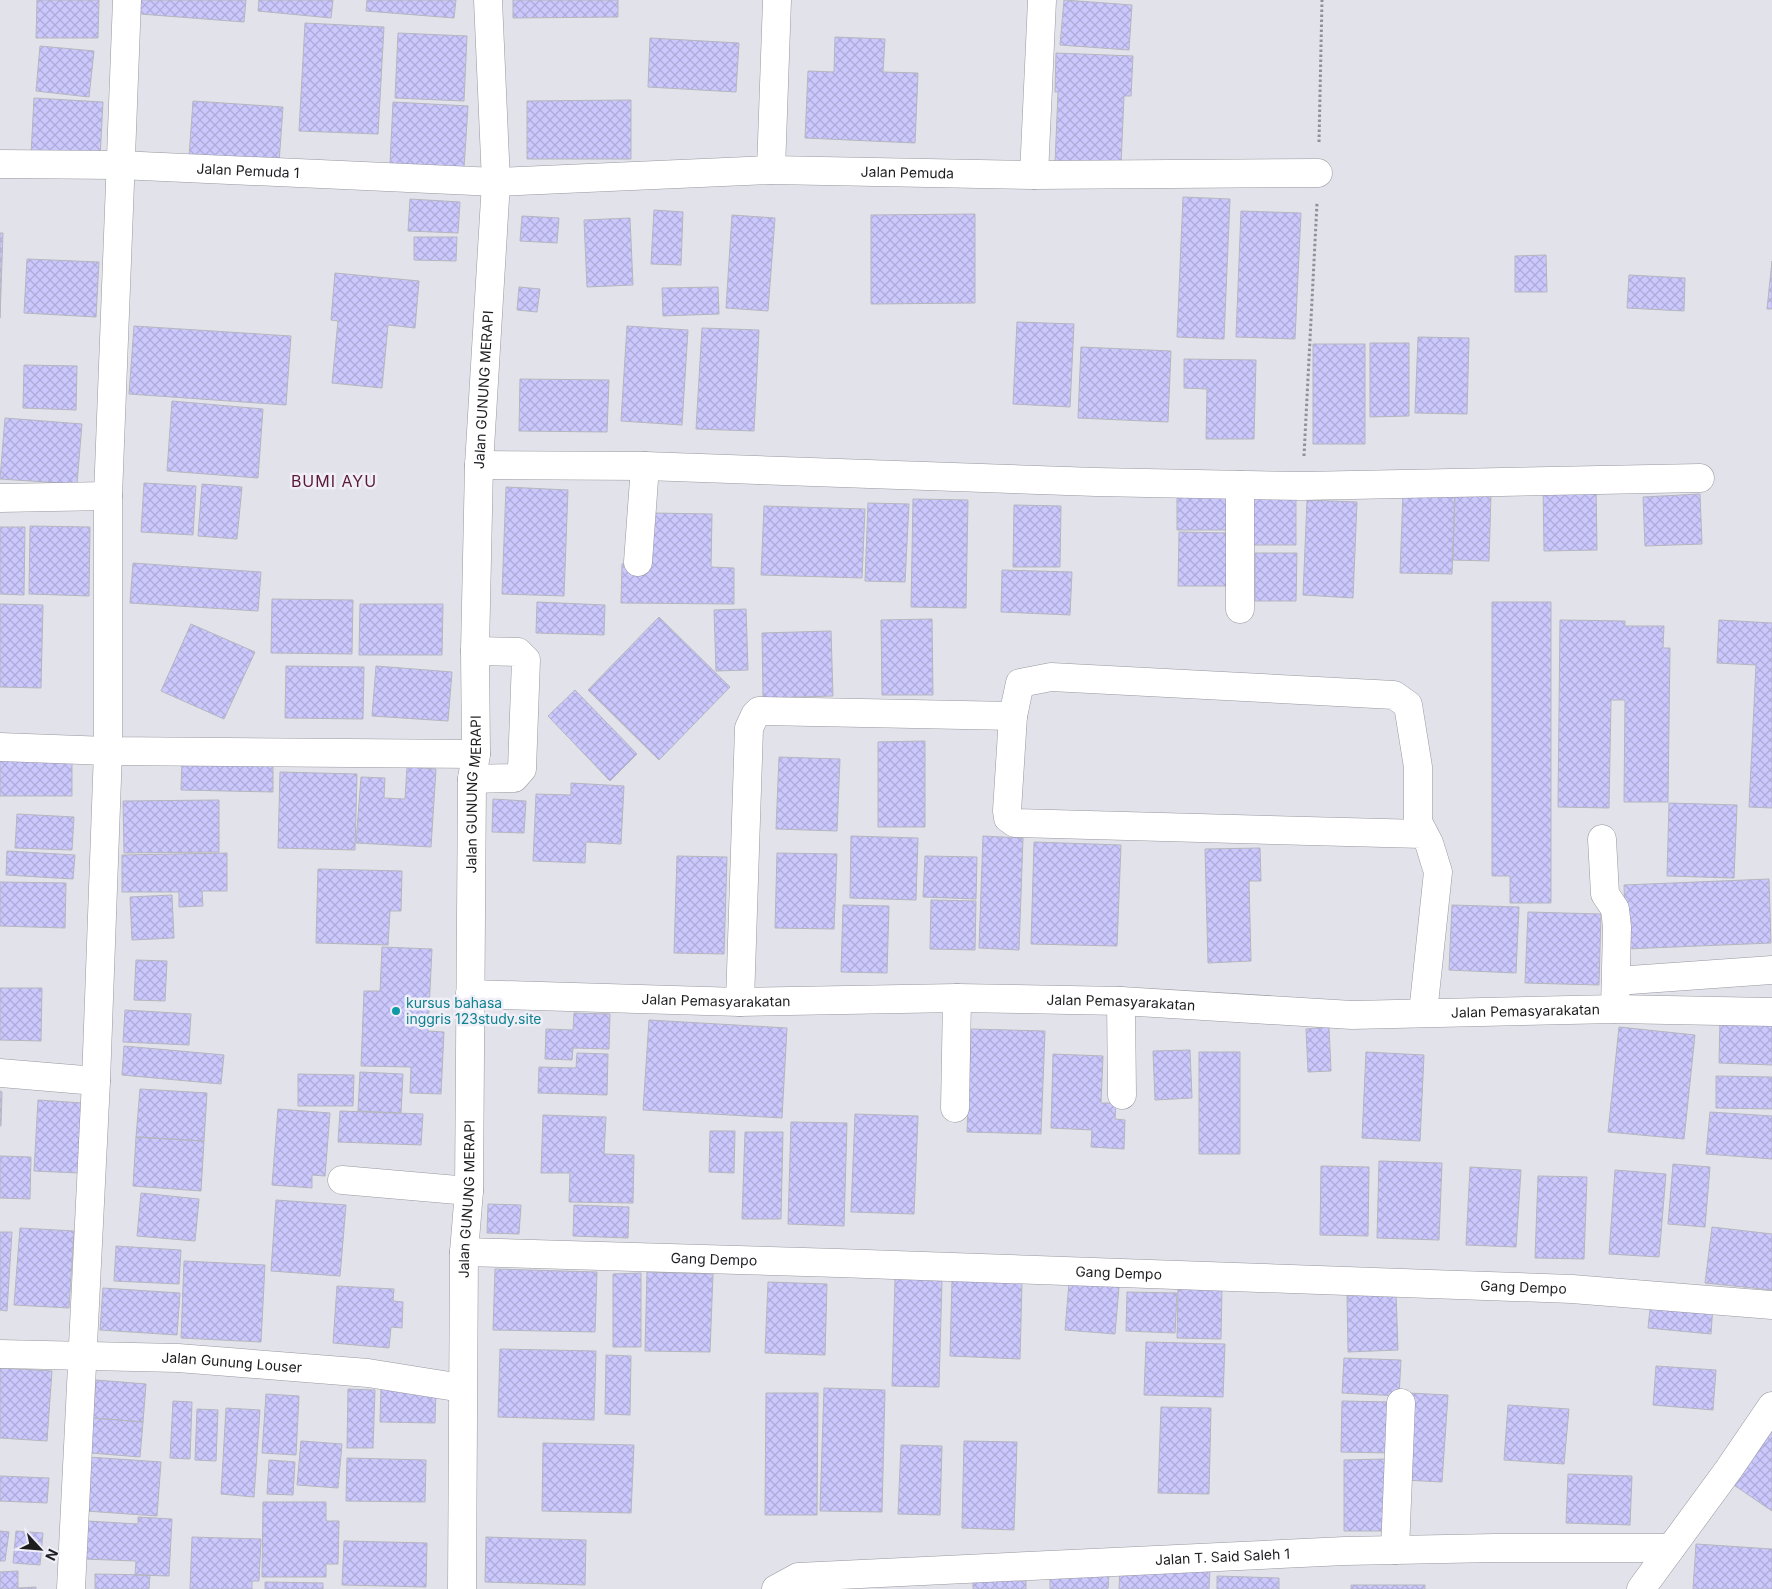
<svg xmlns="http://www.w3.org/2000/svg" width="1772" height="1589" viewBox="0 0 1772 1589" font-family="Inter,sans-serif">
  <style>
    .building { fill: url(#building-cross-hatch); stroke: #b6b6be }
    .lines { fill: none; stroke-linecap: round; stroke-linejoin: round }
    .minor-casing { stroke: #97979f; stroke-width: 29 }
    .path { stroke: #909096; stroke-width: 3; stroke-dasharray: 2.5 2.5; stroke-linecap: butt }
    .minor { stroke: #fff; stroke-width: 28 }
    .culture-dot { fill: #0f9aa8; stroke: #f0eff8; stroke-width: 2 }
    .labels { text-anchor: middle; stroke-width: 5; stroke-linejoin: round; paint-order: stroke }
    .street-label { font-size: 14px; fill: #1e1e21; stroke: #f0eff8 }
    .culture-label { font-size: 14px; fill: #0d838f; stroke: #f0eff8; text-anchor: start }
    .quarter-label { font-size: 16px; letter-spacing: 1px; fill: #5b1a38; stroke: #f0eff8 }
  </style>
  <defs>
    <pattern id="building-cross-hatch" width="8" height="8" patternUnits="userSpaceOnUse" patternTransform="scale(1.25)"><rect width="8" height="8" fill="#cbc8fd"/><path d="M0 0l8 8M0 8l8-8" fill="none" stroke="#aeabd9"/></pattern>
  </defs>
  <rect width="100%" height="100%" fill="#e2e2eb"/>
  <!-- building -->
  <path class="building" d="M37 0H99L98 38H36Z
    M141 0H246L244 22 140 14Z
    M259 0H333L331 18 258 11Z
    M367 0H456L454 18 366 11Z
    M513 0H618V17L513 18Z
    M1064 0 1132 5 1129 50 1060 45Z
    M305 23 384 27 378 134 299 131Z
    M398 33 467 36 464 101 395 98Z
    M835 37 885 39 883 72 918 73 915 143 805 138 808 71 834 72Z
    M650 38 739 43 736 92 648 87Z
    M40 46 94 51 89 97 36 91Z
    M1056 53 1133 56 1131 96H1124L1121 165 1055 163 1058 92H1055Z
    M34 98 103 102 100 158 31 154Z
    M631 100V159H527V101Z
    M193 101 283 107 279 163 189 157Z
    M393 102 468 106 464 168 390 164Z
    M1183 197 1230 199 1224 339 1177 337Z
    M410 199 460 202 458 233 408 231Z
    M654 210 683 212 681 265 651 264Z
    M1241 211 1301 213 1295 339 1236 337Z
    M975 214V303L871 304V215Z
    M732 215 775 218 768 311 726 308Z
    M522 216 559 218 557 243 520 241Z
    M630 218 633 285 587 287 584 220Z
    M0 233H3L0 318Z
    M414 237H457L456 261 414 260Z
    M1546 255 1547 292H1515V256Z
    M27 259 99 262 96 317 24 313Z
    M1772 261V309H1767Z
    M335 273 419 281 415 328 388 325 382 388 332 383 338 321 331 320Z
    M1629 275 1685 278 1684 311 1627 308Z
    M519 287 540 289 537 312 517 310Z
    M718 287 719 314 663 316 662 288Z
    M1017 322 1074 324 1070 407 1013 404Z
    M134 326 291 336 286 405 129 394Z
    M627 326 688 330 682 425 621 421Z
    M702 328 759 330 754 431 696 429Z
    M1418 337 1469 338 1467 414 1415 413Z
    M1370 343H1409V416L1370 417Z
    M1313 344H1365V444H1313Z
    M1081 347 1171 351 1168 422 1078 418Z
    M1184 359 1256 360 1254 439H1206L1207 389 1184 388Z
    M24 365 77 366 76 410 23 408Z
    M520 379 609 380 607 432 519 431Z
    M172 401 263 409 258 478 167 471Z
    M5 418 82 424 77 484 0 479Z
    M1596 482 1597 550 1544 551 1543 483Z
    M144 483 196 486 193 535 141 532Z
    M202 484 242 487 237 539 198 536Z
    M1228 485V530H1177V487Z
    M506 487 568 490 564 596 502 594Z
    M1403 492 1455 493 1452 574 1400 573Z
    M1455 493 1491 494 1489 561 1453 560Z
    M1253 494H1296V545H1253Z
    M1700 494 1702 544 1645 546 1643 497Z
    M913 499 968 500 966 608 911 607Z
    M1307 500 1357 502 1353 598 1303 595Z
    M868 503 909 504 905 582 865 581Z
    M1014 505 1061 506 1060 567H1013Z
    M764 506 865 509 862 578 761 575Z
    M653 513 712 514 711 567 734 568V604L621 603 622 564H652Z
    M30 526 90 527 89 596 29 594Z
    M0 527H25L24 595 0 594Z
    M1179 532 1231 533 1230 586H1178Z
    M1255 553H1297L1296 601H1255Z
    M133 563 261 572 258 611 130 603Z
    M1002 570 1072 572 1070 615 1001 612Z
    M272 599 353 600 352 654 271 653Z
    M537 602 605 605 604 635 536 633Z
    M1492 602H1551V903H1510V876H1492Z
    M0 604 43 605 41 688 0 687Z
    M360 604H443L442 655H359Z
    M746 609 748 670 716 671 714 610Z
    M659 617 730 687 659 760 588 690Z
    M932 619 933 695H882L881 620Z
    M1560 620 1625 621V626H1664L1663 648H1670L1668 802H1624L1625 700H1611L1609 808 1558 807Z
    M1719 620 1772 623V808L1749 807 1756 665 1717 663Z
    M191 624 255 652 224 719 161 691Z
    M831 631 833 696 763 698 762 633Z
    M286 666 364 667 363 719 285 718Z
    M376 666 452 672 448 721 372 716Z
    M575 690 637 754 610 781 548 716Z
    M925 741V827H878V742Z
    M0 757H72V796H0Z
    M779 757 840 759 837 831 776 829Z
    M182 760 273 761V792L181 790Z
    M407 767 436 769 431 847 356 843 361 777 385 778 384 798 405 799Z
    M280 772 357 774 355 850 278 848Z
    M571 783 624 786 621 844 586 842 585 863 533 861 536 794 571 795Z
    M493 799 526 801 524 833 492 832Z
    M219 800V852L124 853 123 801Z
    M1669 803 1737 805 1734 878 1667 876Z
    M17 814 74 817 72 850 15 848Z
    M851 836 918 838 916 900 850 898Z
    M983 836 1023 838 1019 950 979 948Z
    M1034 842 1121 845 1117 946 1031 944Z
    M1260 848 1261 881H1249L1251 961 1208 963 1205 849Z
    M7 851 75 855 73 879 6 875Z
    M227 853V891H202L203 906 179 907V892H122V855Z
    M777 853 837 854 834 929 775 928Z
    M677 856 727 857 724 954 674 953Z
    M925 856 977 857 976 899 923 897Z
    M318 869 402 871 401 911H390L388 945 316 943Z
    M1769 879 1771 943 1626 949 1624 885Z
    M0 882 66 883 65 928 0 926Z
    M172 895 174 938 132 940 130 897Z
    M931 900 976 901 975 950 930 949Z
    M843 905 889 906 887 973 841 972Z
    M1452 905 1519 907 1516 973 1449 970Z
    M1528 912 1601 914 1599 985 1525 983Z
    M382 947 432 949 428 1031 444 1032 441 1094 410 1093 411 1067 361 1066 364 991H380Z
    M136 960 167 961 165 1001 134 1000Z
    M0 988H42L41 1041 0 1040Z
    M125 1010 191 1014 189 1045 123 1042Z
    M574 1013 610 1014 609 1049 573 1048 572 1060 545 1059 546 1029 573 1030Z
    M649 1020 787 1028 782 1118 643 1110Z
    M1720 1020 1772 1022V1065L1719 1063Z
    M1329 1027 1331 1071 1308 1072 1306 1029Z
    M1619 1027 1695 1035 1684 1139 1608 1132Z
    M971 1029 1045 1031 1041 1134 967 1132Z
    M124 1046 224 1055 221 1084 122 1075Z
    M1190 1050 1192 1098 1155 1100 1153 1051Z
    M1199 1052H1240V1154H1199Z
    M1366 1052 1424 1055 1420 1141 1362 1138Z
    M577 1053 608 1054 607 1095 538 1093 539 1067 576 1068Z
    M1053 1054 1103 1056 1101 1103H1116L1115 1119 1125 1120 1124 1149 1091 1147 1092 1130 1051 1128Z
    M360 1072 403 1074 401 1113 358 1111Z
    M298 1074 354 1075 353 1106H298Z
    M1716 1076 1772 1077V1109L1716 1108Z
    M140 1089 207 1093 204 1141 136 1137Z
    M0 1091 2 1092 1 1126H0Z
    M38 1100 83 1103 79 1173 34 1171Z
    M278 1109 330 1113 325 1176 312 1175V1188L272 1185Z
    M340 1111 423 1114 421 1145 338 1142Z
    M1710 1112 1772 1116V1159L1706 1154Z
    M855 1114 918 1116 914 1214 851 1212Z
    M543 1115 606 1117 604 1154 634 1155 633 1203 569 1202 570 1173H541Z
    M791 1122 847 1123 844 1226 788 1224Z
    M710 1131H735L734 1173 709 1172Z
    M745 1132H783L781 1219H742Z
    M136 1137 204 1141 201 1191 133 1186Z
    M0 1156 31 1157 30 1199 0 1198Z
    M1379 1161 1442 1163 1439 1240 1377 1238Z
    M1673 1164 1710 1167 1705 1227 1668 1224Z
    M1321 1166 1369 1167 1368 1236 1320 1235Z
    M1470 1167 1521 1170 1516 1247 1466 1245Z
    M1615 1170 1666 1174 1659 1257 1609 1254Z
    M1538 1176 1587 1177 1584 1259 1535 1258Z
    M141 1193 199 1199 195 1241 137 1236Z
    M276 1200 346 1205 340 1276 271 1271Z
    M488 1204 521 1205 519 1234 487 1233Z
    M574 1205 629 1207 628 1238 573 1236Z
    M1712 1227 1772 1234V1290L1705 1283Z
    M20 1228 74 1231 69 1308 14 1305Z
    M0 1232H12L7 1311 0 1310Z
    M116 1246 181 1250 179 1284 114 1281Z
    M184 1261 265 1265 261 1342 181 1338Z
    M495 1269 597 1272 595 1332 493 1330Z
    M647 1272 713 1274 710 1352 645 1351Z
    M641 1273V1347H613V1274Z
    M895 1278 942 1279 939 1387 892 1386Z
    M952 1280 1022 1281 1020 1359 950 1356Z
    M768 1282 827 1284 825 1355 765 1353Z
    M1069 1283 1119 1287 1115 1334 1065 1330Z
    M337 1286 394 1289 393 1301 403 1302 402 1328 391 1327 389 1348 333 1343Z
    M103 1288 180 1293 177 1335 100 1330Z
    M1178 1288 1222 1289 1221 1339 1177 1338Z
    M1127 1292 1177 1293 1175 1333 1126 1331Z
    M1396 1293 1398 1350 1348 1352 1347 1296Z
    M1651 1300 1713 1305 1711 1334 1648 1328Z
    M1146 1342 1225 1344 1223 1397 1144 1395Z
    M500 1349 596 1351 594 1420 498 1417Z
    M606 1355 631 1356 630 1415 605 1414Z
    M1344 1358 1401 1360 1399 1396 1342 1393Z
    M1656 1366 1716 1370 1713 1410 1653 1405Z
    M0 1368 52 1371 47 1441 0 1438Z
    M96 1380 146 1384 143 1422 93 1418Z
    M381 1388 436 1389 435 1423 380 1422Z
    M824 1388 885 1390 882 1512 820 1511Z
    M348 1389 375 1390 373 1448H347Z
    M766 1393H818L817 1515H765Z
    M1409 1393 1448 1395 1442 1482 1404 1480Z
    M266 1394 299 1396 296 1455 262 1453Z
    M173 1401 192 1402 190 1459 170 1458Z
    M1342 1401 1390 1402 1389 1453 1341 1452Z
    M1508 1405 1569 1409 1564 1464 1504 1460Z
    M1161 1407 1211 1408 1209 1494 1158 1493Z
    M226 1408 260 1410 254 1497 221 1494Z
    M197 1409 218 1410 216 1461 195 1460Z
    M1772 1416V1511L1728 1481Z
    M93 1418 143 1422 140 1457 90 1453Z
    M301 1441 342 1444 338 1488 297 1485Z
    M964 1441 1017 1442 1014 1530 962 1528Z
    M543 1443 634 1445 631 1513 542 1511Z
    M901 1445 942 1446 940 1515 898 1514Z
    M89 1457 161 1462 157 1516 86 1511Z
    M347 1458 426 1460 425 1502 346 1501Z
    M1385 1459V1531H1344V1460Z
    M269 1460 295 1462 293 1495 267 1494Z
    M1568 1474 1632 1476 1630 1525 1566 1523Z
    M0 1476 49 1478 47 1503 0 1501Z
    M263 1502H326V1521H339L338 1564H326V1577H262Z
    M138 1517 172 1519 169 1576 135 1575 136 1561 84 1559 87 1521 138 1524Z
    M0 1531 9 1532 5 1561H0Z
    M16 1531 43 1533 40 1565 13 1563Z
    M192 1537 261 1539 259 1581H252V1589H190Z
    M486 1537 586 1540 585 1585 485 1582Z
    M344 1541 427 1543 426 1587 342 1585Z
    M1696 1544 1772 1549V1589H1693Z
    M1120 1568 1210 1570 1209 1589H1119Z
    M18 1571V1588L36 1587V1589H0V1572Z
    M95 1574 150 1575 149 1589H95Z
    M1050 1575 1109 1576 1108 1589H1050Z
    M1217 1576 1279 1578V1589H1217Z
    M973 1579 1026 1581V1589H973Z
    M265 1582 323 1583V1589H265Z
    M1351 1585H1425V1589H1351Z"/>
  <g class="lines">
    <defs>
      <g id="minor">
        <path id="s1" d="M0 164 119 165 496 182 771 170 1034 175 1318 173"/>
        <path d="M771 170 777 0"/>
        <path d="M1034 175 1042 0"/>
        <path d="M479 465 645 466 1096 482 1302 486 1700 478"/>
        <path d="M0 498 108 496"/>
        <path d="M638 562 645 466"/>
        <path d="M1240 609V485"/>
        <path d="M0 747 108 751 476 754"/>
        <path d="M472 779 514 778 522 769 526 660 518 652 475 651"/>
        <path d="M1422 834 1015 823 1008 818 1007 811 1013 716 1020 683 1051 677 1394 695 1408 705 1418 767V822L1429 843 1438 872 1423 1013"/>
        <path d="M1602 839 1605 894 1615 909 1617 927 1615 1009"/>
        <path d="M1616 981 1772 970"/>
        <path id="s2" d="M470 994 740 1002 957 998 1121 1001 1352 1015 1615 1009 1772 1012"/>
        <path d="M1121 1001 1122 1095"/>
        <path d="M740 1002 749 728 755 715 759 711 1013 716"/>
        <path d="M0 1073 96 1081"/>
        <path d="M955 1108 957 998"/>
        <path d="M342 1180 469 1191"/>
        <path id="s3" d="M464 1252 838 1263 1572 1289 1772 1305"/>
        <path id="s4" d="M0 1354 178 1358 368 1373 462 1388"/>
        <path d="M1395 1550 1401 1403"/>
        <path d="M71 1589 96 1081 108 751V496L127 0"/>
        <path id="s5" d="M462 1589 464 1252 469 1191 472 779 476 754 475 651 479 465 496 182 488 0"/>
        <path id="s6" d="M776 1589 798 1577 1345 1551 1495 1548H1671"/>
        <path d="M1641 1589 1729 1469 1772 1406"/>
      </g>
    </defs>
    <!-- minor casing -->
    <use href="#minor" class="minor-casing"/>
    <!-- path -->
    <path class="path" d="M1319 142 1322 0
      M1304 456 1317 203"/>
    <!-- minor -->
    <use href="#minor" class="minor"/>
  </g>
  <!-- markers -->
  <circle class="culture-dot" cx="396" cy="1011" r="5"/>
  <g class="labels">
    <!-- street labels -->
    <g class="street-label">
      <text dy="5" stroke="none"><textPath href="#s1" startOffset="248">Jalan Pemuda 1</textPath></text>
      <text dy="5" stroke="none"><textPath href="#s1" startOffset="908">Jalan Pemuda</textPath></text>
      <text dy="5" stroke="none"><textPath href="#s5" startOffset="1200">Jalan GUNUNG MERAPI</textPath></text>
      <text dy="5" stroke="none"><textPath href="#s5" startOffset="795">Jalan GUNUNG MERAPI</textPath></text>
      <text dy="5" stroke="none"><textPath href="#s2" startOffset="246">Jalan Pemasyarakatan</textPath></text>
      <text dy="5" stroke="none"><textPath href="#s2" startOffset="651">Jalan Pemasyarakatan</textPath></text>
      <text dy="5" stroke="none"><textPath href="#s2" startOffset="1056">Jalan Pemasyarakatan</textPath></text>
      <text dy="5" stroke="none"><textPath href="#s5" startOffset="390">Jalan GUNUNG MERAPI</textPath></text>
      <text dy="5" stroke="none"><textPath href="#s3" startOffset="250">Gang Dempo</textPath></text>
      <text dy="5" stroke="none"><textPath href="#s3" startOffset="655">Gang Dempo</textPath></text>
      <text dy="5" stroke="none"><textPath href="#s3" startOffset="1060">Gang Dempo</textPath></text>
      <text dy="5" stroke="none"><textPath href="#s4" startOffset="232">Jalan Gunung Louser</textPath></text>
      <text dy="5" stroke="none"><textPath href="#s6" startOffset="450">Jalan T. Said Saleh 1</textPath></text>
    </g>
    <!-- culture labels -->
    <g class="culture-label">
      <text x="406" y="1008">kursus bahasa<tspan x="406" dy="16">inggris 123study.site</tspan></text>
    </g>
    <!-- quarter labels -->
    <g class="quarter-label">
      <text x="334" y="487">BUMI AYU</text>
    </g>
  </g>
  <!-- north arrow -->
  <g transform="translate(40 1549) rotate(116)" stroke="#f0eff8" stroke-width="4" paint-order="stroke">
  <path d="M0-4L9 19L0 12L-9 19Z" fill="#1e1e21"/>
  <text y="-8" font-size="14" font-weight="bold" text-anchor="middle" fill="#1e1e21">N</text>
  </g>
</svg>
